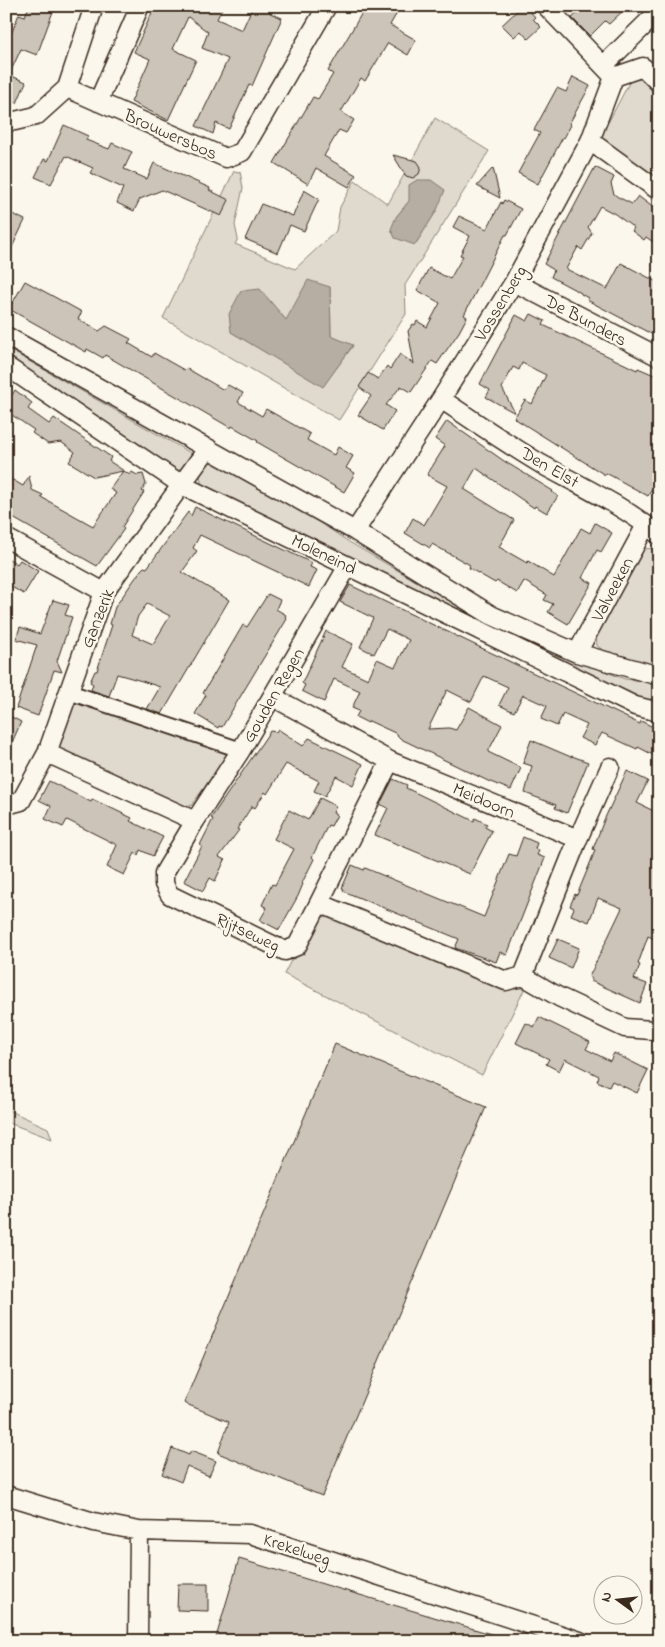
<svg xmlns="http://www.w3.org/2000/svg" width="665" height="1647" viewBox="0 0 665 1647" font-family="'Indie Flower',sans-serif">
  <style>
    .green { fill: #dfd9ce; stroke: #8d8276; fill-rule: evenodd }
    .water { fill: #b6aea2; stroke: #85796d }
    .building { fill: #ccc4b9; stroke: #3b2a1e; fill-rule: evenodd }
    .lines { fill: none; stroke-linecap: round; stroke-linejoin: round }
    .pedestrian-casing { stroke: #3b2a1e; stroke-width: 18 }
    .minor-casing { stroke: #3b2a1e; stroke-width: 21 }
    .pedestrian { stroke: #fbf7ec; stroke-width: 14 }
    .minor { stroke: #fbf7ec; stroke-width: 18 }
    .labels { text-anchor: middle; stroke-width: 5; stroke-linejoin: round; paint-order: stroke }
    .street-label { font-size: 18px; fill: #3b2a1e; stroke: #fbf7ec }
  </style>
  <rect width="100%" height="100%" fill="#fbf7ec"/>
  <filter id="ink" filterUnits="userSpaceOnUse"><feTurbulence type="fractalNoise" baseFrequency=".02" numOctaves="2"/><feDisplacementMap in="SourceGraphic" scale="10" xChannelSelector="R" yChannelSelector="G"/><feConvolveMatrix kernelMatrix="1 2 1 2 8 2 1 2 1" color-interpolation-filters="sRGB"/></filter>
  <g filter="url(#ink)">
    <!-- green -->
    <path class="green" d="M636 79C647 79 651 85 659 93V179L600 138 630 81Z
      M435 118 489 151 405 285 406 314 339 420 163 318 234 171 239 172 240 171 243 188 235 225 238 239 235 244 295 269 336 231 340 207 355 180 388 204ZM409 201 437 210 415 245 396 217ZM330 287 331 336 353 346 323 386 231 332 260 290 286 320Z
      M6 348 194 455 180 476 6 359Z
      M225 459 349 542 464 609 524 641 625 679 659 683V693C651 700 647 702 637 699L202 487 199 470 206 463Z
      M654 548 659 550V665L649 664 603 650 597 646 596 632 636 556 645 549Z
      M71 697 229 752 192 805 183 809 55 747Z
      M315 914 327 915 509 989 525 988 482 1075 284 974Z
      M6 1109 48 1128 52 1139 6 1122Z"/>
    <!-- water -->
    <path class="water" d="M417 180H431L445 190 437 210 415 245 395 238 391 229 396 217 409 201V185Z
      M308 280 330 287 331 336 353 345 323 387 231 332 229 314 241 291 260 289 286 320Z"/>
    <!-- building -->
    <path class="building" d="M29 6H55L37 55 21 49 9 75 26 82 17 103 6 98V47L19 14 25 16Z
      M155 6H223L217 19 242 30 253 6H273L270 13 282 18 252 86 249 85 229 129 216 123 213 134 196 126 228 59 202 48 208 32 188 17 173 49 196 60 168 120 131 102 150 59 134 52Z
      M366 6H401L390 25 416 40 408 55 388 43 365 81 361 78 341 112 354 120 346 133 339 130 324 156 356 175 349 187 316 168 308 184 274 163 313 97 318 99 333 74 328 71Z
      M522 6H525L535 17 533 19 541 27 528 39 521 31 514 37 502 25Z
      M585 6H628L609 24 605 21 590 36 572 18Z
      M573 77 590 86 569 124 571 125 564 138 563 137 538 184 518 173 540 133 534 130 557 88 566 92Z
      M64 125 88 136 86 140 109 149 112 143 132 152 124 169 147 179 154 163 210 188 209 190 229 200 221 216 162 190 140 199 134 211 117 203 123 188 90 173 93 168 66 156 51 184 35 177 44 159 48 161Z
      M393 155 417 161 421 167 419 174 413 178 406 176Z
      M595 167 614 177 611 184 614 194 618 197 632 204 638 196 659 212V246L646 237 644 240 632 231 634 228 615 214 600 206 588 227 592 233 582 250 578 247 566 269 607 289 621 263 659 283V338L587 300 588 298 581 294V293L551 277 554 270 544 264Z
      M493 168 500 198 477 186Z
      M304 190 319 199 304 231 290 225 278 253 245 239 261 204 293 216Z
      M504 200 521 209 507 235H505L464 315 467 317 459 332 437 364 432 361 411 392 401 386 386 405 395 411 383 430 358 415 371 396 359 387 368 373 378 379 387 366 390 369 400 354 414 364 408 331 413 324 415 325 417 321 427 327 440 303 417 290 429 268 450 279 463 256 460 255 470 236 453 227 459 216 487 229 501 202 502 204Z
      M6 211 25 220 6 260Z
      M25 281 82 312 78 319 99 331 106 326 131 339 128 343 152 357 154 353 184 370 186 368 224 390 228 385 243 393 238 402 262 416 266 409 310 434 307 440 334 455 338 447 353 456 346 468 355 473 344 492 257 442 258 441 232 426 231 428 105 355 103 358 87 349 86 352 9 309Z
      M531 314 545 321 543 325 637 370 638 368 659 377V477L648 496 606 473 605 475 514 418 525 400 532 404 546 375 522 363 519 370 513 367 502 388 515 413 486 397 490 390 480 384 487 370 516 315 527 321Z
      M15 390 32 403 28 409 49 424 54 418 111 457 109 461 130 475 132 472 137 475 143 474 146 484 142 491 144 492 122 527 124 529 97 566 6 514V476L23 486 29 476 32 490 43 495 41 497 93 526 116 493 110 489 123 471 94 477 69 462 75 452 61 442 48 444 32 433 34 430 6 411V391L12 395Z
      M447 421 504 461 553 491 552 492 558 496 547 513 535 506 534 508 476 468 464 489 514 520 499 547 527 563 528 561 554 577 581 528 590 533 595 523 612 533 601 552 597 550 582 578 592 583 568 624 548 612 553 604 544 600 547 595 524 581 517 593 497 581 495 583 469 568 470 565 432 544 430 548 405 533 413 518 424 525 447 486 427 475 445 446 435 439Z
      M195 507 312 563 310 567 317 570 309 587 200 535 193 548 197 551 182 572 229 600 162 714 147 709 160 687 142 681 117 674 109 696 91 690 93 684 90 682 95 671H97L112 625 110 624 115 607 141 570 144 567 147 568 188 512 191 516ZM147 604 170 616 153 644 132 635 138 616Z
      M6 557 17 564 20 560 38 571 24 594 6 584Z
      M350 585 640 724 641 721 659 730V758L638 747 637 749 602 733 595 745 580 738 587 725 563 714 557 726 541 719 547 706 523 695 514 712 499 705 508 687 484 676 471 702 447 690 428 729 449 728 456 730 469 707 502 725 488 752 521 768 511 790 488 781 401 739 395 733 369 721 368 723 356 717 359 711 352 708 360 691 334 679 324 702 302 691 305 685 302 683 326 631 353 644 342 667 368 679 377 659 395 667 409 640 387 629 374 654 360 647 373 618 340 602Z
      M268 594 280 600 276 609 286 615 285 617 287 619 222 727 219 726 218 728 195 714 206 695 203 693 243 625 247 627Z
      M53 600 69 605 65 615 72 617 57 661 62 672 54 670 38 716 16 708 37 645 16 639 20 627 40 634Z
      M6 714 21 722 6 756Z
      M278 729 303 746 309 738 363 764 353 785 336 776 325 796 314 791 319 781 286 764 267 794 265 792 255 808 252 806 237 829 239 830 219 857 225 860 215 881 210 878 203 891 184 881 202 846 200 845 213 819 211 818 270 731 276 732Z
      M531 740 571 757 572 756 588 762 567 813 555 808 556 805 525 793 532 766 523 763Z
      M627 771 648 781 637 803 658 813 655 820 659 821V941L648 936 638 964 640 965 634 979 647 984 640 1003 591 981 592 979 589 977 622 908 598 898 589 922 571 915 574 908 570 906 575 894 577 895 591 861 595 850 593 849 604 820Z
      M393 779 407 785 406 788 441 805 474 821 475 818 487 824 485 827 492 831 470 874 375 835 388 808 380 804Z
      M49 781 91 802 92 799 132 818 130 821 163 837 153 856 140 850 138 855 135 853 124 875 107 867 117 845 67 820 63 827 45 819 51 806 39 800Z
      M320 798 336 806 333 813 337 815 331 826 328 825 312 857 314 859 302 883 303 884 298 896 279 930 260 920 267 908 262 905 272 884 275 885 294 849 274 839 289 810 308 820Z
      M523 837 537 843 535 849 539 851 537 855 545 858 507 955 500 952 496 962 455 948 459 939 343 891 344 889 342 888 352 865 364 870 365 868 484 917 509 854 516 856Z
      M558 939 579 948 571 968 549 958Z
      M539 1017 590 1042 586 1049 610 1061 614 1053 648 1070 637 1093 612 1081 609 1087 597 1081 599 1076 565 1059 559 1071 546 1064 549 1059 516 1043 526 1023 534 1027Z
      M335 1044 486 1107 322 1496 218 1453 229 1422 184 1403Z
      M172 1448 189 1455 191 1451 216 1461 209 1476 187 1466 181 1482 162 1474Z
      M239 1559 501 1637 500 1641H215Z
      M178 1584H208V1611L177 1610Z"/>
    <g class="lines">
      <defs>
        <path id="pedestrian" d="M69 692 241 750"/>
        <path id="minor" d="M546 6 614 77
          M604 65 659 11
          M614 77 643 67 659 83
          M67 88 226 158 242 152 327 6
          M98 102 140 6
          M6 120 15 121 36 116 67 88 94 6
          M590 141 659 191
          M514 282 659 357
          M6 336 355 531 491 615 577 653 659 676
          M6 366 182 485 635 706 659 712
          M441 399C474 421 507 444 541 464 581 486 624 506 659 535
          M355 531 441 399 514 282 590 141 614 77
          M6 538 104 592
          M577 653 646 525
          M273 697 390 761 578 839
          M47 753 104 592 208 448
          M6 805 21 801 47 753 195 821 164 873V884L170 895 285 951 297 946 319 903 506 981 523 976 559 997 625 1028 652 1030
          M195 821 241 750 348 566
          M319 903 390 761
          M523 976 578 839 610 767
          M6 1495 94 1522 139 1531 250 1534 580 1641
          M138 1641 139 1531"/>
      </defs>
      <!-- pedestrian casing -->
      <use href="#pedestrian" class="pedestrian-casing"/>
      <!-- minor casing -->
      <use href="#minor" class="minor-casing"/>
      <!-- pedestrian -->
      <use href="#pedestrian" class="pedestrian"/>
      <!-- minor -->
      <use href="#minor" class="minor"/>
    </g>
  </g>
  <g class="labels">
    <!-- street labels -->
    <g class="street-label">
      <text transform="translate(171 134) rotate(24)" y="6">Brouwersbos</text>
      <text transform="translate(500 303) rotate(-59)" y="6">Vossenberg</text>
      <text transform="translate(586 320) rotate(28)" y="6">De Bunders</text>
      <text transform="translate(550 467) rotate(30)" y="6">Den Elst</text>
      <text transform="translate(324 554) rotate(26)" y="6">Moleneind</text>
      <text transform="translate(612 589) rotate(-62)" y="6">Valveeken</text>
      <text transform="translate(97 618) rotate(-68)" y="6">Ganzerik</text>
      <text transform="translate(273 695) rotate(-60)" y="6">Gouden Regen</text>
      <text transform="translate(484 800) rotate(23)" y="6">Meidoorn</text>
      <text transform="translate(248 932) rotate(25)" y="6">Rijtseweg</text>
      <text transform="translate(297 1549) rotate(18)" y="6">Krekelweg</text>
    </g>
  </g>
  <!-- margin -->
  <rect width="665" height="1647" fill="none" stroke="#fbf7ec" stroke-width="25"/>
  <rect x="12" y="12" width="640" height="1622" fill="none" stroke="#3b2a1e" stroke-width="2" filter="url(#ink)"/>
  <!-- north arrow -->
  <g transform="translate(618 1600) rotate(285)"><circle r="24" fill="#fbf7ec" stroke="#aea59a"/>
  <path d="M0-4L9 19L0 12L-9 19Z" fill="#3b2a1e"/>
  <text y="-8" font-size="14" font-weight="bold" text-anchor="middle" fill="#3b2a1e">N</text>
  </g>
</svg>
